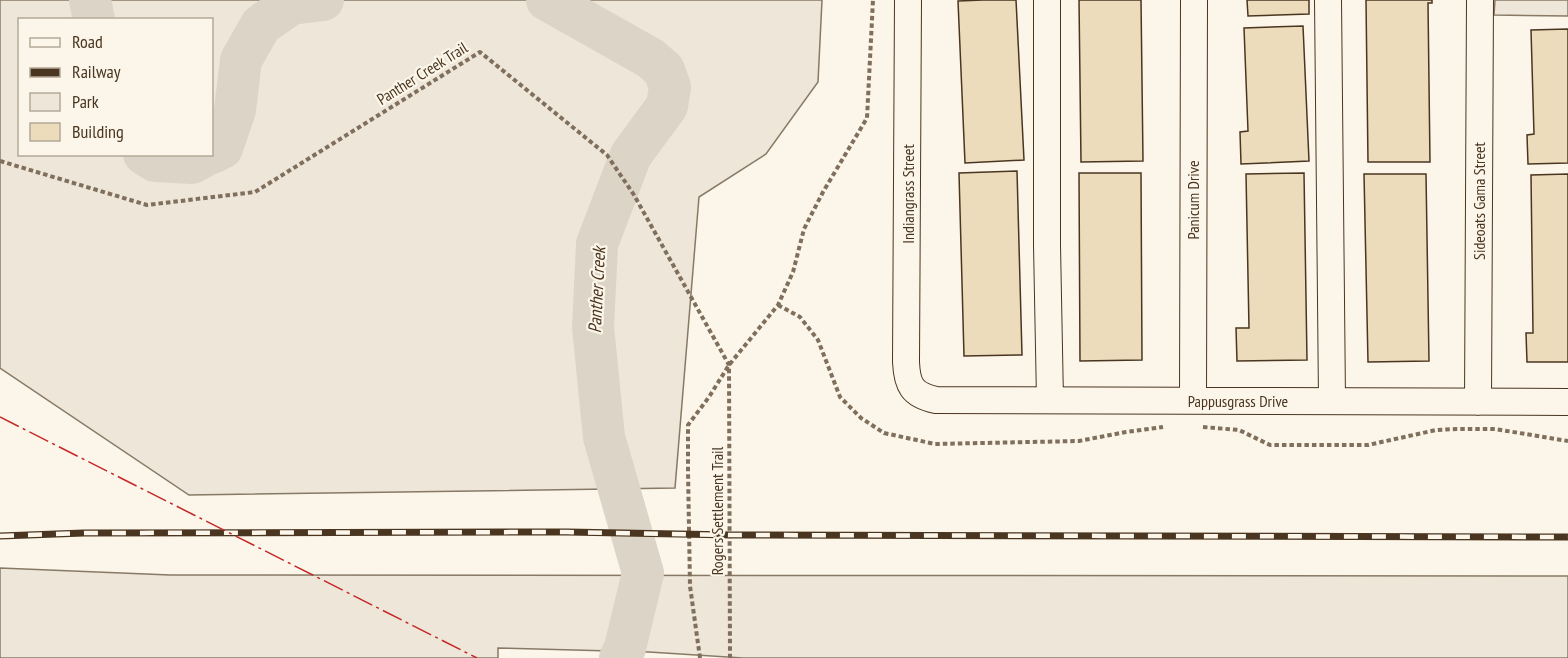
<svg xmlns="http://www.w3.org/2000/svg" width="1568" height="658" viewBox="0 0 1568 658" font-family="'PT Sans Narrow',sans-serif">
  <style>
    .green { fill: #ede6d9; stroke: #887966; stroke-width: 1.5; fill-rule: evenodd }
    .lines { fill: none; stroke-linecap: round; stroke-linejoin: round }
    .river { stroke: #dcd4c6; stroke-width: 42 }
    .building { fill: #ecdcbc; stroke: #4a3520; stroke-width: 1.5 }
    .minor-casing { stroke: #4a3520; stroke-width: 28 }
    .path { stroke: #7f6f5c; stroke-width: 4; stroke-dasharray: 4.5 3; stroke-linecap: butt }
    .minor { stroke: #fbf6e9; stroke-width: 26 }
    .rail-casing { stroke: #4a3520; stroke-width: 7 }
    .rail { stroke: #fbf6e9; stroke-width: 4.5; stroke-dasharray: 14; stroke-linecap: butt }
    .power { stroke: #c62828; stroke-width: 1.5; stroke-dasharray: 21 4.5 3 4.5; stroke-linecap: butt }
    .labels { text-anchor: middle; stroke-width: 4.5; stroke-linejoin: round; paint-order: stroke }
    .street-label { font-size: 16px; fill: #4a3520; stroke: #fbf6e9 }
    .water-label { font-size: 18px; font-style: italic; fill: #4a3520; stroke: #fbf6e9 }
  </style>
  <rect width="100%" height="100%" fill="#fbf6e9"/>
  <!-- green -->
  <path class="green" d="M0 0H822L818 82 766 154 699 197 675 488 189 495 0 368ZM20 20H212V154H20Z
    M1495 0H1568V16L1494 15Z
    M0 568 170 575 1568 576V658H743L649 652 498 648V658H0Z"/>
  <g class="lines">
    <!-- river -->
    <path class="river" d="M90 0 94 20
      M547 0 650 58 664 70 670 87 667 106 631 155 597 244 593 327 604 437 643 573 625 648 620 658
      M212 153 222 148 235 110 241 60 261 25 291 4 323 0
      M144 154 155 161 192 163 208 154"/>
  </g>
  <!-- building -->
  <path class="building" d="M983 0H1016L1024 160 965 163 958 1Z
    M1079 0H1141L1143 161 1081 162Z
    M1247 0H1309V14L1248 16Z
    M1366 0H1432V3H1428L1430 162H1368Z
    M1303 26 1309 161 1241 164 1240 132 1248 131 1244 28Z
    M1568 29V163L1528 164 1527 135 1534 134 1531 30Z
    M1017 171 1022 355 964 356 959 173Z
    M1079 173H1141L1142 360 1080 361Z
    M1304 173 1307 360 1237 361 1236 328H1249L1246 174Z
    M1364 174H1426L1429 361 1368 362Z
    M1568 174V362H1527L1526 333H1533L1531 175Z"/>
  <g class="lines">
    <defs>
      <path id="minor" d="M908 0 906 362C907 385 912 395 936 400L1568 402
        M1047 0V245L1050 400
        M1328 0 1332 400
        M1193 401 1194 0
        M1478 402 1480 0"/>
    </defs>
    <!-- minor casing -->
    <use href="#minor" class="minor-casing"/>
    <!-- path -->
    <path class="path" d="M0 161 147 205 255 192 480 52 607 155 634 195 729 365 730 658
      M778 305 800 317 818 340 840 397 861 418 884 433 935 444 1079 441 1126 432 1163 427
      M1203 427 1239 430 1270 445H1368L1436 430 1456 429H1495L1568 441
      M700 658 690 586 688 471V425L709 397 729 365 778 305 793 272 804 229 823 192 867 118 873 0"/>
    <!-- minor -->
    <use href="#minor" class="minor"/>
    <defs>
      <path id="rail" d="M0 536 84 533 567 532 733 535 1568 537"/>
    </defs>
    <!-- rail casing -->
    <use href="#rail" class="rail-casing"/>
    <!-- rail -->
    <use href="#rail" class="rail"/>
    <!-- power -->
    <path class="power" d="M0 417 477 658"/>
  </g>
  <g class="labels">
    <!-- street labels -->
    <g class="street-label">
      <text transform="translate(422 73) rotate(-32)" y="6">Panther Creek Trail</text>
      <text transform="translate(908 194) rotate(-90)" y="6">Indiangrass Street</text>
      <text transform="translate(1193 200) rotate(-90)" y="6">Panicum Drive</text>
      <text transform="translate(1479 201) rotate(-90)" y="6">Sideoats Gama Street</text>
      <text x="1238" y="407">Pappusgrass Drive</text>
      <text transform="translate(717 511) rotate(-90)" y="6">Rogers Settlement Trail</text>
    </g>
    <!-- water labels -->
    <g class="water-label">
      <text transform="translate(597 290) rotate(-87)" y="6">Panther Creek</text>
    </g>
  </g>
  <!-- legend -->
  <rect x="18" y="18" width="195" height="138" fill="#fbf6e9" stroke="#b4a999" stroke-width="1.5"/>
  <rect x="30" y="38" width="30" height="9" fill="#fbf6e9" stroke="#b4a999" stroke-width="1.5"/>
  <text x="72" y="48" font-size="18" fill="#4a3520">Road</text>
  <rect x="30" y="68" width="30" height="9" fill="#4a3520" stroke="#b4a999" stroke-width="1.5"/>
  <text x="72" y="78" font-size="18" fill="#4a3520">Railway</text>
  <rect x="30" y="93" width="30" height="18" fill="#ede6d9" stroke="#b4a999" stroke-width="1.5"/>
  <text x="72" y="108" font-size="18" fill="#4a3520">Park</text>
  <rect x="30" y="123" width="30" height="18" fill="#ecdcbc" stroke="#b4a999" stroke-width="1.5"/>
  <text x="72" y="138" font-size="18" fill="#4a3520">Building</text>
</svg>
